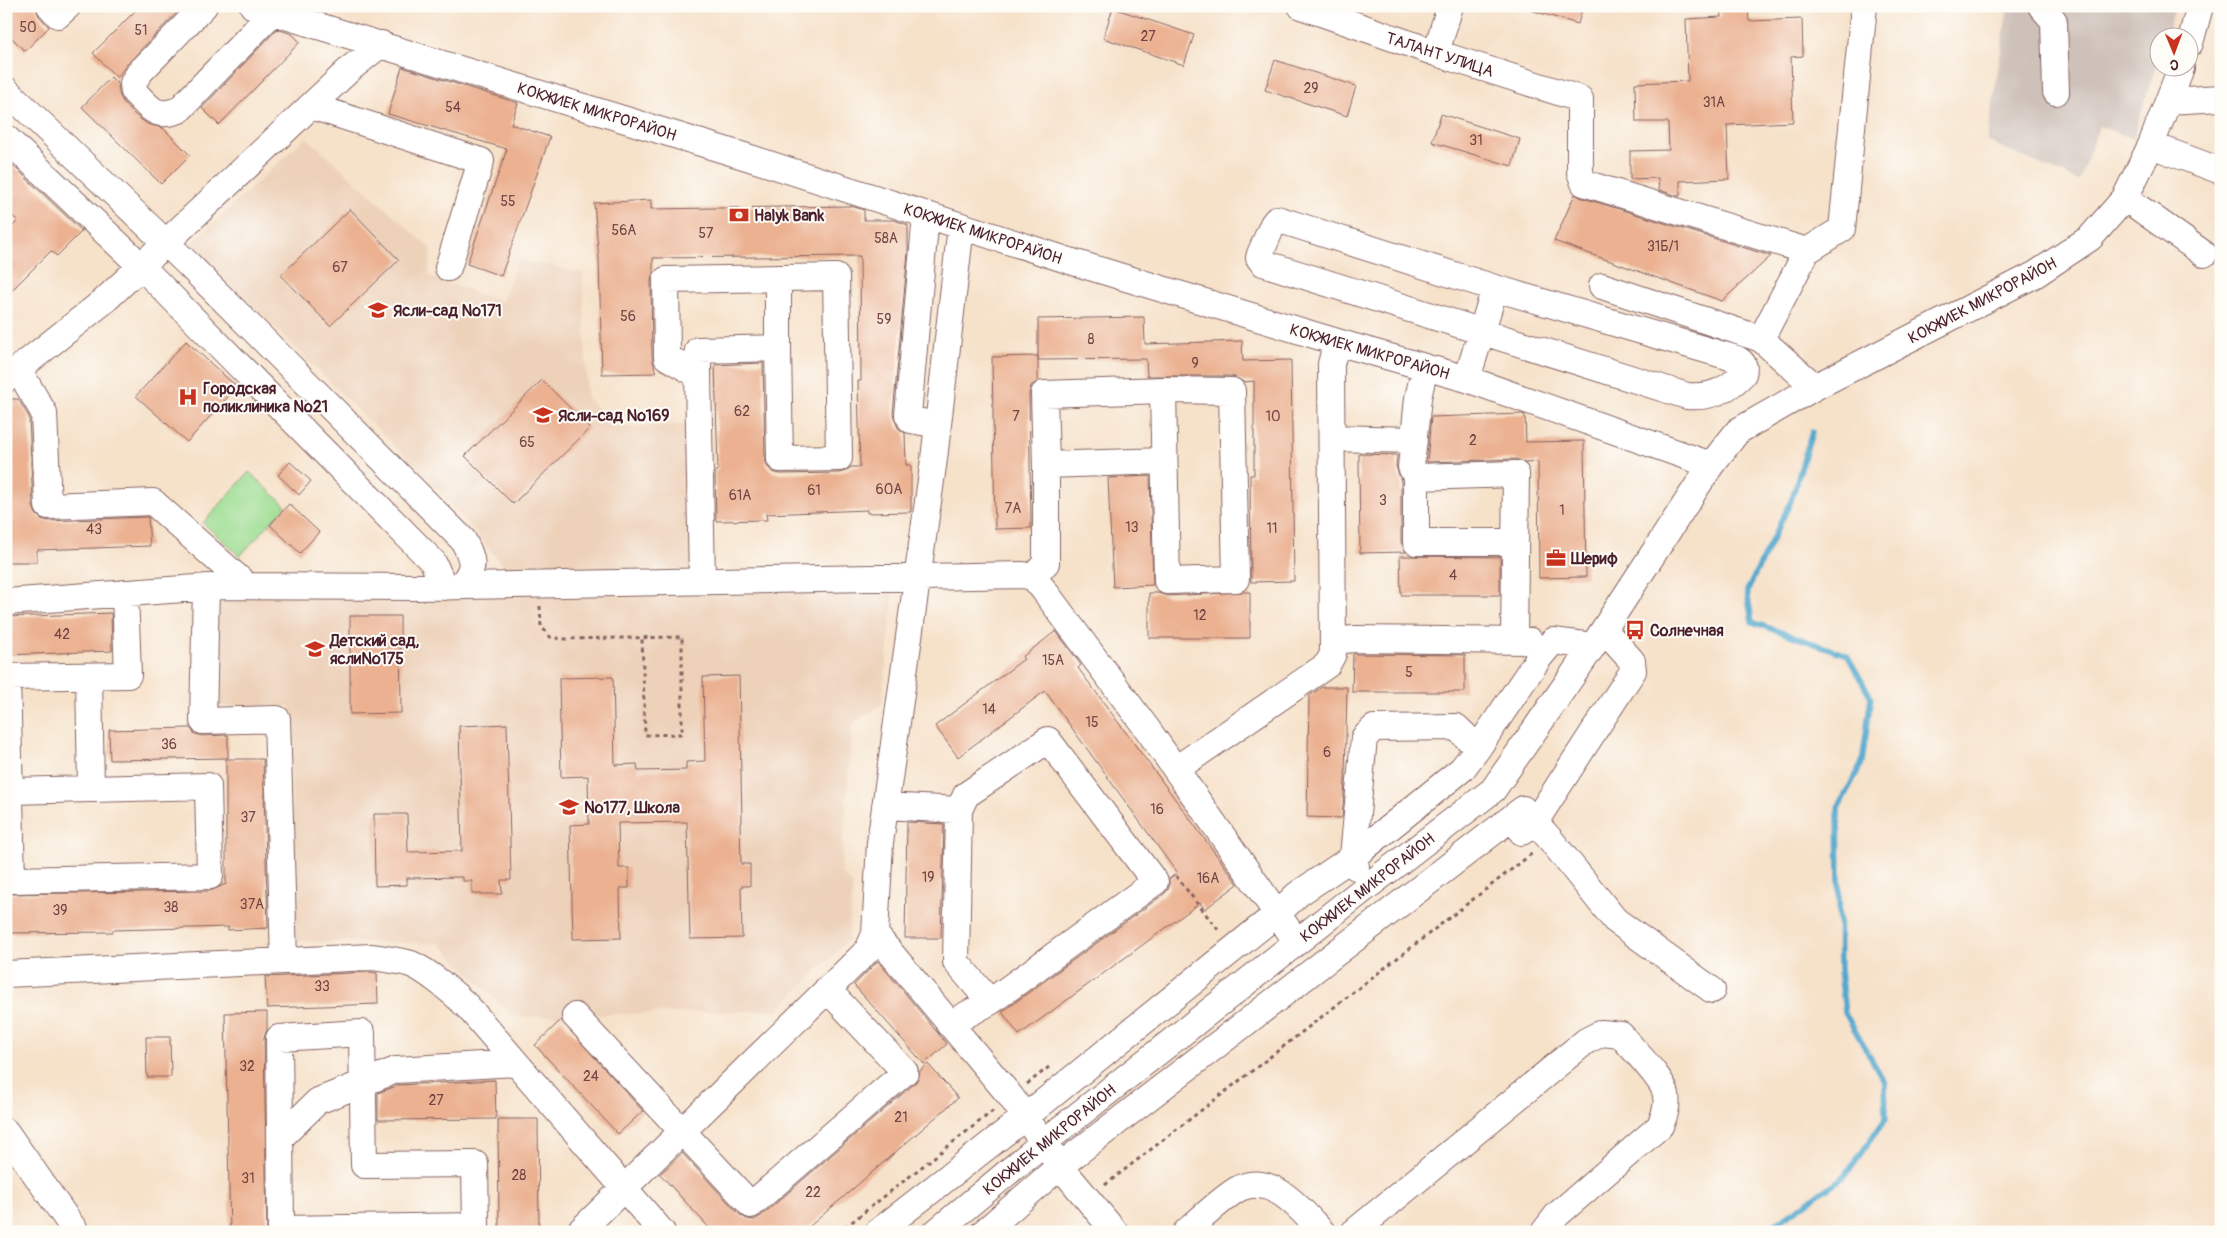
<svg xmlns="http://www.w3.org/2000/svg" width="2227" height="1238" viewBox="0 0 2227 1238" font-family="Pangolin,sans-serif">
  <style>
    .built { fill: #edd1b9 }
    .industrial { fill: #cec1b9 }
    .green { fill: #9ddd92; stroke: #747e5e }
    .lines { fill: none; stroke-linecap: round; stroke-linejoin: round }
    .stream { stroke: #52a8ce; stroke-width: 5.5 }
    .building { fill: #ebb191 }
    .minor-casing { stroke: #866362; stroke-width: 28 }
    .path { stroke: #866362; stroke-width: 3; stroke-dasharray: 4 4; stroke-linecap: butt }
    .minor { stroke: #fff; stroke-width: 26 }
    .labels { text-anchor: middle; stroke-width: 4; stroke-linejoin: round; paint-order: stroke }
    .number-label { font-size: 14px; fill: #724444 }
    .street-label { font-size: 16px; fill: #4a1f2b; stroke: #fdfcf7 }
    .poi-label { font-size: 16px; font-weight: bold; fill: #4a1f2b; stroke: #fdfcf7; text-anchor: start }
  </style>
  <rect width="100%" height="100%" fill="#fdfcf7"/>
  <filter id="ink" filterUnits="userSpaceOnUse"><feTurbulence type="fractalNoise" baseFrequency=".02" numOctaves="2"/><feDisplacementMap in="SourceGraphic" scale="10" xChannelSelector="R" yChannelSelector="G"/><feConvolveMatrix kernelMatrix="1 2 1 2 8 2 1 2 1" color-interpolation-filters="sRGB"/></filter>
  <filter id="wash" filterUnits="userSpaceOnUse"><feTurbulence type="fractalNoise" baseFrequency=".0096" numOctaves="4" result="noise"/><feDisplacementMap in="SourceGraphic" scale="20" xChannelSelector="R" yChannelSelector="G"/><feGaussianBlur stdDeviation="1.12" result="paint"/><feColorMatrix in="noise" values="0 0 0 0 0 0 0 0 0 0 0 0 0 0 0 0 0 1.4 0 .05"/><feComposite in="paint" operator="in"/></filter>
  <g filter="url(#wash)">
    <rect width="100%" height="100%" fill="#f6e1c9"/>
    <!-- built -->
    <path class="built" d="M306 137 431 249 429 276 502 302 518 259 583 273 587 398 616 427 688 425 692 569 510 573 422 472 190 245Z
      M892 590 893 598 882 704 852 725 841 873 853 885 848 940 778 1010 513 1017 439 943 295 941 290 706H213L212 593Z"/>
    <!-- industrial -->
    <path class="industrial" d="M2008 6H2176L2165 37 2160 38 2159 55 2133 139 2099 126 2079 181 1987 141Z"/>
    <!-- green -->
    <path class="green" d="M249 472 286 506 240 556 203 523Z"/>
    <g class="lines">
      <!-- stream -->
      <path class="stream" d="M1764 1232 1845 1176 1886 1118 1885 1083 1845 1013 1840 970 1838 808 1862 763 1871 697 1847 655 1752 622 1747 591 1791 501 1812 432"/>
    </g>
    <g id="blocks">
      <!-- building -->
      <path class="building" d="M6 6H35L39 16 49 27 25 51 6 32Z
        M140 6H183L128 63 117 78 93 53Z
        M1531 6H1583L1578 24 1530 10Z
        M1720 6H1748L1749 21 1802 19 1803 56 1791 57 1793 122 1727 125 1729 179 1680 181V196H1678L1659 190 1658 178 1630 179V151L1669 150 1668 122H1636L1635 83 1688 81 1686 19 1721 17Z
        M1113 8 1194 35 1184 65 1103 38Z
        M277 29 292 34 300 42 219 125 202 108Z
        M1275 60 1356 86 1347 116 1265 90Z
        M402 67 518 103 511 124 550 137 501 276 467 264 507 149 388 114Z
        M111 77 118 84 119 94 123 102 134 114 147 124 163 128 190 155 161 184 82 107Z
        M1441 114 1520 139 1512 166 1432 142Z
        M6 159 82 231 57 256 51 251 6 296V232L18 221 6 210Z
        M1575 194 1580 197 1771 256 1722 301 1554 241Z
        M651 200V209L851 206 864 210V220H894L908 225V252L893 414 898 428 905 433 906 465H911V512L867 513V510L766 514 767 520 716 521 715 471H718L715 365 763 363 765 459 767 466 772 472 780 474 839 473 846 471 851 467H860L858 381H861L860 256 653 258V272L651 280 652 357 656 373 602 374 599 259 594 203Z
        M350 209 399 260 330 326 281 275Z
        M1144 317 1145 344 1242 341 1243 361 1291 360 1294 581 1251 582 1250 475H1254V381L1243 382 1232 376H1147L1146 359 1038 360V319Z
        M186 341 237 387 187 442 136 396Z
        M1038 356V381L1031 386 1029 394 1031 528 995 529 992 357Z
        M542 380 590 428 513 504 465 456Z
        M6 399H18L29 417 33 507 36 514 41 519 49 521 148 517 150 546 37 550V562H6Z
        M1522 414 1525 415 1526 442 1584 441 1586 577 1539 578 1538 462 1525 463 1516 459 1427 462 1431 417Z
        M1359 454 1397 455 1396 466 1401 481V542L1406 552 1360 553Z
        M290 462 311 481 299 495 278 475Z
        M1150 476 1153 585 1113 587 1108 478Z
        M289 504 319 532 300 553 270 525Z
        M1400 556 1500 557V595H1401Z
        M1242 592H1250V638H1149V593H1158L1167 596Z
        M111 613 112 651 6 655V617Z
        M350 616H400L401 713 350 714Z
        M1056 631 1081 665 1078 668 1238 884 1205 909 1200 903 1019 1035 1002 1012 1164 894 1169 888V879L1177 873 1045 691 958 757 935 726 1024 659 1022 657Z
        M1353 654 1465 655V692H1352Z
        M739 676 742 823H740L741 864H750V886H741L742 938 690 939 687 822 618 823 619 868H629V888H620L621 938 573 939 570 825 589 824 588 776 561 777 559 678 613 677 615 765 637 764 638 771 686 770V762L705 761 703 677Z
        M1322 687H1347L1345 782 1342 818 1307 817 1309 696Z
        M507 724 511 880H501L502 894H472V881H463V877L407 878V885L375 886 374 814H407L408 852 462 851 459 726Z
        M190 728 195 734 203 736 228 735V758L110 760 109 730Z
        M226 759H263L268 928 228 930V927L113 930V932L6 933V894L210 891 226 884Z
        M907 822 944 824 941 938H905Z
        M878 961 947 1044 924 1064 854 985Z
        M371 972 377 973 378 1004 267 1008 265 977Z
        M267 1012V1029L264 1038 267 1232H230L225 1013Z
        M561 1020 643 1111 618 1134 535 1045Z
        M146 1037H170L171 1077H147Z
        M928 1064 958 1098 803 1232H713L660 1174 682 1153 740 1215 747 1219 754 1220 761 1216 915 1083 919 1077 920 1071Z
        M495 1080 496 1119 378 1120V1093L399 1085Z
        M498 1119H538L539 1230H499Z"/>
    </g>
  </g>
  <g filter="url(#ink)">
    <use href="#blocks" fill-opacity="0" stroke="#866362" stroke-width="1"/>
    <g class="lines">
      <defs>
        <path id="minor" d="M50 6 58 15 68 6
          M204 6 139 73 133 83 134 92C151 108 154 119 179 110L272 13
          M253 6 747 157 1073 262 1337 342 1467 379 1711 465
          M1301 6 1436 53 1580 99V172L1584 183 1807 251
          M2041 6 2054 21 2056 92
          M2190 43 2200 6
          M1436 53 1450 6
          M6 90 189 265 463 540C474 561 476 568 460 586
          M2168 101 2221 98
          M311 106 481 161 448 268
          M6 138 141 266 433 562 444 587
          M2151 145 2221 171
          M2125 198 2204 254
          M926 215 908 415 911 420 938 425
          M1277 219 1495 288 1737 359C1744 363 1745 367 1743 374 1727 391 1710 398 1687 396L1263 263 1259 258 1260 254 1273 224Z
          M1602 286 1761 339 1815 387
          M1761 339 1807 251 1842 229 1864 6
          M778 348V278
          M18 369 44 413 48 506 153 502 247 586
          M698 375 667 357 666 280 836 277 839 458 780 459 778 348 698 350V375L702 581
          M6 379 104 301 351 68 381 44
          M1467 379 1495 288
          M1332 438 1414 440
          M1046 465 1164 461
          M1416 477 1411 467 1418 398 1425 367
          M1033 577 1046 563V465L1044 394 1163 390 1232 391 1236 579 1167 581 1163 390
          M206 587 203 721 277 719 284 961
          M6 602 224 586 416 587 1023 575 1033 577 1043 589 1148 730 1297 942
          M1514 640 1516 474 1416 477V542H1515
          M1333 641 1354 639 1530 641
          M89 676 91 789 208 786 210 876 12 880 7 677 128 675 125 593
          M1048 740 1155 882 990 1002 956 962 959 810 966 795Z
          M1176 769 1327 665 1333 654 1331 364 1337 342
          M10 791 91 789
          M885 806 959 810
          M1522 832 1535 822 1633 671 1632 661 1604 630
          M1356 867 1353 857 1364 738 1374 728 1456 727 1478 748
          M875 934 1011 1097 1060 1166 1115 1232
          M6 974 372 957C385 959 398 960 411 964 428 971 455 994 468 1007L662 1232
          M575 1016 751 1205 905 1072 827 989
          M949 1024 990 1002
          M362 1033 364 1165 475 1164 476 1226 281 1229 279 1038Z
          M6 1132 76 1232
          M281 1137 318 1101 396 1070 516 1063
          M579 1232 868 950 875 934 880 843 934 459 961 226
          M878 1232 1025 1117 1278 913 1298 894 1353 857 1462 769 1478 748 1538 659 1553 641 1593 646
          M936 1232 1043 1143 1364 889 1493 790 1597 640 1711 465 1738 431 1815 387 2036 274 2090 238 2125 198 2151 145 2181 68
          M984 1232 1060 1166 1523 809 1550 839 1615 920 1712 990
          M1186 1232C1198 1221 1227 1194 1240 1188 1273 1173 1302 1211 1322 1232
          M1354 1232 1586 1041 1602 1033 1621 1035C1632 1049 1664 1079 1666 1095 1668 1107 1664 1116 1660 1126L1557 1215 1544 1232"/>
      </defs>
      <!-- minor casing -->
      <use href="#minor" class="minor-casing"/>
      <!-- path -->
      <path class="path" d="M540 606 541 626 550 637 561 639 682 637V734L645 735 642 639
        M1176 876 1219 931
        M1027 1084 1049 1067
        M1105 1185 1534 852
        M839 1232 994 1110"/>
      <!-- minor -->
      <use href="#minor" class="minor"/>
    </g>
  </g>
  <!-- icons -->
  <defs>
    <symbol id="bank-bare" viewBox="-9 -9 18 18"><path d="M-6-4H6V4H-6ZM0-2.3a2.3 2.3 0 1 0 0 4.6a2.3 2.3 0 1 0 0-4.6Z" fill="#c8321e" stroke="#fdfcf7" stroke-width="2.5" paint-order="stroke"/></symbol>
    <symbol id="school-bare" viewBox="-9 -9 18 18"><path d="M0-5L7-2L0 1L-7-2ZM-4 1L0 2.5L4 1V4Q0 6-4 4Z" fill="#c8321e" stroke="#fdfcf7" stroke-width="2.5" paint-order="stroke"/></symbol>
    <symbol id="hospital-bare" viewBox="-9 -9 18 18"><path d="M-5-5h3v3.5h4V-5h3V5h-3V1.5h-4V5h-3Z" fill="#c8321e" stroke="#fdfcf7" stroke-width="2.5" paint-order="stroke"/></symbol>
    <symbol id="office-bare" viewBox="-9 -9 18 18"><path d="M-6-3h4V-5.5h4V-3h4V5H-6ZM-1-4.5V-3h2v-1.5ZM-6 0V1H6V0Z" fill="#c8321e" stroke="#fdfcf7" stroke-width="2.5" paint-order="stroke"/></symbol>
    <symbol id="bus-bare" viewBox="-9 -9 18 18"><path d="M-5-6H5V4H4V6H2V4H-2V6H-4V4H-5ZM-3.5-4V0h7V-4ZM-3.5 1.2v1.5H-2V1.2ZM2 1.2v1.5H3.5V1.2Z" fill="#c8321e" stroke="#fdfcf7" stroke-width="2.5" paint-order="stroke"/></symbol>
  </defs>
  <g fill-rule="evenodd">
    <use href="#bank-bare" x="725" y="201" width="28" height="28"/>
    <use href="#school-bare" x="364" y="296" width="28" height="28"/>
    <use href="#hospital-bare" x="174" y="383" width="28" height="28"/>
    <use href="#school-bare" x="529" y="401" width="28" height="28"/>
    <use href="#office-bare" x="1542" y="544" width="28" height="28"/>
    <use href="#bus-bare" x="1621" y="616" width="28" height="28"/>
    <use href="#school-bare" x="301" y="635" width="28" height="28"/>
    <use href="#school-bare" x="555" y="793" width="28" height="28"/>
  </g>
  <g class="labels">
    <!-- number labels -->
    <g class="number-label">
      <text x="28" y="32">50</text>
      <text x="141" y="35">51</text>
      <text x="1148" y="41">27</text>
      <text x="1311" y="93">29</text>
      <text x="1714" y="107">31А</text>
      <text x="453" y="112">54</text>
      <text x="1476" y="145">31</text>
      <text x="508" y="206">55</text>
      <text x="624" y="235">56А</text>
      <text x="706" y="238">57</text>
      <text x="886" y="243">58А</text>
      <text x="1663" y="251">31Б/1</text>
      <text x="340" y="272">67</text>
      <text x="628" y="321">56</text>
      <text x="884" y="324">59</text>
      <text x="1091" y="344">8</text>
      <text x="1195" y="368">9</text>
      <text x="742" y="416">62</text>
      <text x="1016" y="421">7</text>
      <text x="1273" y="421">10</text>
      <text x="1473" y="445">2</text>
      <text x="527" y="447">65</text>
      <text x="889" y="494">60А</text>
      <text x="814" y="495">61</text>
      <text x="740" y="500">61А</text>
      <text x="1383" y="505">3</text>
      <text x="1013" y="513">7А</text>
      <text x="1562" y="515">1</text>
      <text x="1132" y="532">13</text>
      <text x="1272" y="533">11</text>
      <text x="94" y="534">43</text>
      <text x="1453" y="580">4</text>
      <text x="1200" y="620">12</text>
      <text x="62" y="639">42</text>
      <text x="1053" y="665">15А</text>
      <text x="1409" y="677">5</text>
      <text x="989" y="714">14</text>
      <text x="1092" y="727">15</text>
      <text x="169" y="749">36</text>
      <text x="1327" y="757">6</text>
      <text x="1157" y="814">16</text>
      <text x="248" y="822">37</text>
      <text x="928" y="882">19</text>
      <text x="1208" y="883">16А</text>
      <text x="252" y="909">37А</text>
      <text x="171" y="912">38</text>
      <text x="60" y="915">39</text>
      <text x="322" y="991">33</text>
      <text x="247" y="1071">32</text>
      <text x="591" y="1081">24</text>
      <text x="436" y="1105">27</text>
      <text x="901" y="1122">21</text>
      <text x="519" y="1180">28</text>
      <text x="248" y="1183">31</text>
      <text x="813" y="1197">22</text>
    </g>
    <!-- street labels -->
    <g class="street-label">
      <text transform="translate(1440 54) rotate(18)" y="6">ТАЛАНТ УЛИЦА</text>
      <text transform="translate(597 111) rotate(17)" y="6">КОКЖИЕК МИКРОРАЙОН</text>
      <text transform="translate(983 233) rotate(18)" y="6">КОКЖИЕК МИКРОРАЙОН</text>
      <text transform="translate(1982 300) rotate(-28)" y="6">КОКЖИЕК МИКРОРАЙОН</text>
      <text transform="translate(1370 351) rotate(16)" y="6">КОКЖИЕК МИКРОРАЙОН</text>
      <text transform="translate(1367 887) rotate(-38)" y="6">КОКЖИЕК МИКРОРАЙОН</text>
      <text transform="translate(1049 1139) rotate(-39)" y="6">КОКЖИЕК МИКРОРАЙОН</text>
    </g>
    <!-- poi labels -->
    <g class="poi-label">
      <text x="754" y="221">Halyk Bank</text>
      <text x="393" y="316">Ясли-сад №171</text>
      <text x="203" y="394">Городская<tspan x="203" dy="18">поликлиника №21</tspan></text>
      <text x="558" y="421">Ясли-сад №169</text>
      <text x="1571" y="564">Шериф</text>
      <text x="1650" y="636">Солнечная</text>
      <text x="330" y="646">Детский сад,<tspan x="330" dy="18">ясли№175</tspan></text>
      <text x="584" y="813">№177, Школа</text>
    </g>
  </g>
  <!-- margin -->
  <rect width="2227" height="1238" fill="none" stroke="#fdfcf7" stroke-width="25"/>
  <!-- north arrow -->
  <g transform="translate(2174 52) rotate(179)"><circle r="24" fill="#fdfcf7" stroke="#b5a4a5"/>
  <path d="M0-4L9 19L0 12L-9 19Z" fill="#c8321e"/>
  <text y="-8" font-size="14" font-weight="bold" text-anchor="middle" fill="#4a1f2b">С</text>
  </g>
</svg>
